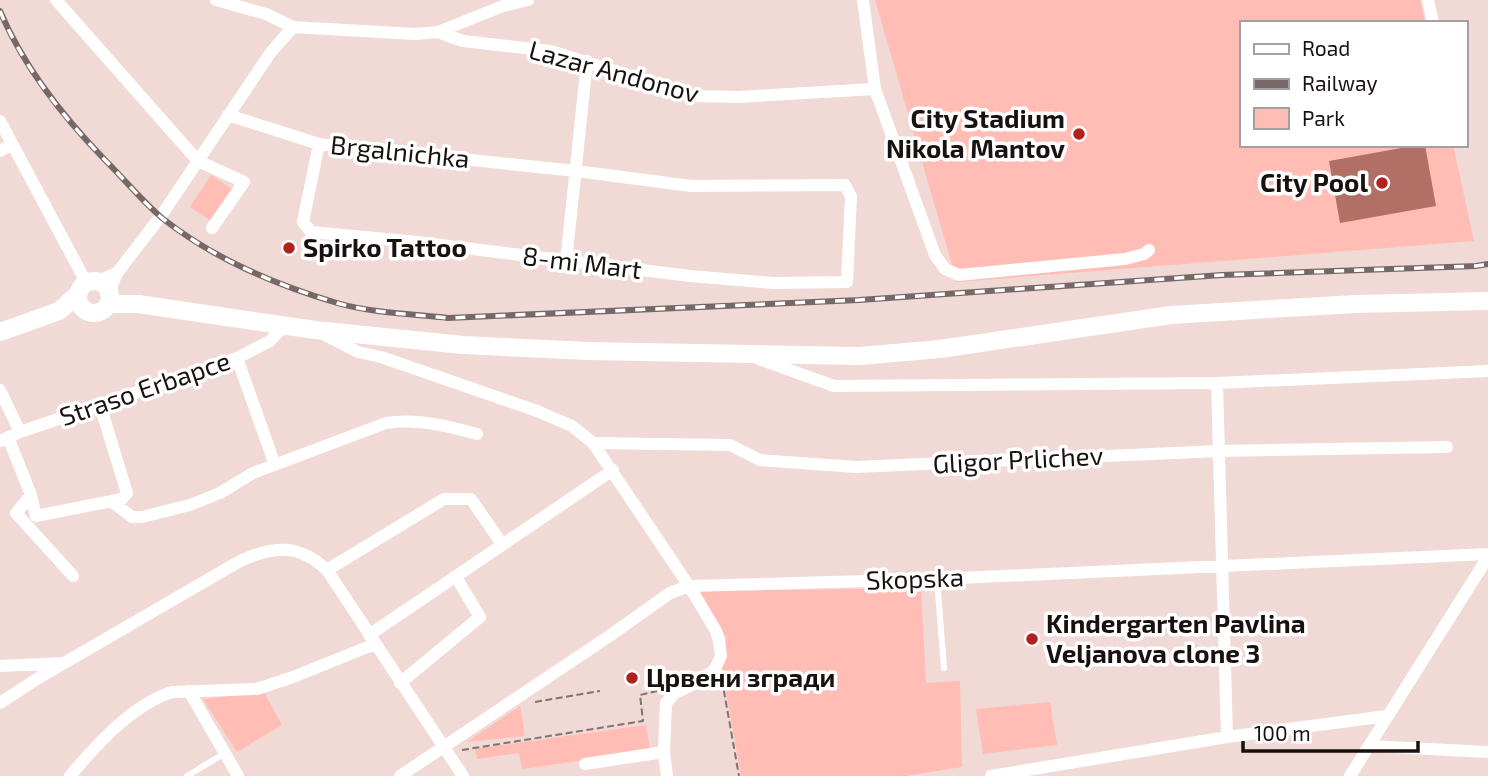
<svg xmlns="http://www.w3.org/2000/svg" width="1488" height="776" viewBox="0 0 1488 776" font-family="'Exo 2',sans-serif">
  <style>
    .green { fill: #ffbdb5 }
    .water { fill: #b16f66 }
    .lines { fill: none; stroke-linecap: round; stroke-linejoin: round }
    .path { stroke: #81716f; stroke-width: 2; stroke-dasharray: 7 3.5; stroke-linecap: butt }
    .lane { stroke: #fff; stroke-width: 6 }
    .street { stroke: #fff; stroke-width: 12 }
    .secondary { stroke: #fff; stroke-width: 18 }
    .rail-casing { stroke: #776867; stroke-width: 6 }
    .rail { stroke: #fff; stroke-width: 3.5; stroke-dasharray: 10; stroke-linecap: butt }
    .poi-dot { fill: #b1211f; stroke: #fff; stroke-width: 2.5 }
    .labels { text-anchor: middle; stroke-width: 7; stroke-linejoin: round; paint-order: stroke }
    .street-label { font-size: 26px; fill: #191110; stroke: #fff }
    .poi-label { font-size: 26px; font-weight: bold; fill: #191110; stroke: #fff; text-anchor: start }
  </style>
  <rect width="100%" height="100%" fill="#f1d9d6"/>
  <!-- green -->
  <path class="green" d="M875 0H1420L1425 23H1241V145H1453L1474 241 957 282Z
    M211 175 232 189 211 221 190 207Z
    M921 588 926 683 960 681 962 767 905 776H741L721 663 727 638 700 591Z
    M264 692 282 725 237 752 203 699Z
    M1050 702 1057 745 983 754 976 709Z
    M520 706 525 736 467 742Z
    M646 725 650 751 522 769 519 753 477 759 475 749Z"/>
  <!-- water -->
  <path class="water" d="M1418 145H1425L1436 206 1340 223 1329 161Z"/>
  <g class="lines">
    <!-- path -->
    <path class="path" d="M722 680 739 776
      M535 702 600 691
      M462 750 643 721 640 695 657 691"/>
    <!-- lane -->
    <path class="lane" d="M937 579 944 668
      M187 776 225 753"/>
    <!-- street -->
    <path class="street" d="M56 0 198 161 244 182 212 228
      M216 0 266 14 293 27 415 34 438 32 463 41 551 51 694 96 737 97 875 89
      M863 0 875 89 935 255 945 269 959 275 1125 259 1144 254 1149 250
      M1428 0 1433 23
      M438 32 503 6 528 0
      M228 115 319 144 576 171 691 186 845 185 851 196 847 282 774 283 690 276 408 241 311 232 303 222 319 144
      M0 121 86 282
      M0 151 12 144
      M566 262 587 61
      M98 281 117 273
      M109 293 117 273 161 216 271 52 293 27
      M319 332 358 352 381 357 537 411 572 426 593 443 689 586 716 631 719 641 721 656 715 669 702 680 675 693 666 703 664 752 667 776
      M757 355 759 359 834 386 1217 383 1488 371
      M237 358 275 465
      M1217 383 1227 737
      M0 390 20 432
      M8 437 31 495 36 516 122 499 127 493 100 405
      M0 441 20 432 237 358 270 341 284 326
      M593 443 730 445 760 460 856 467 1219 451 1447 447
      M31 495 16 513 73 576
      M111 501 132 517H142L190 505 220 493 253 473 386 423C417 418 447 426 477 434
      M327 570 444 499H471L502 544
      M369 635 613 470
      M0 666 63 663
      M400 683 480 617 456 577
      M189 691 238 776
      M0 703 40 677 240 561C273 546 298 543 327 570L463 776
      M1370 746 1488 752
      M585 764 664 752
      M70 776C97 744 132 705 172 692L257 689 293 677 375 644
      M400 776 608 637 670 593 689 586 937 579 1488 554
      M991 776 1227 737 1387 716
      M1350 776 1488 557"/>
    <!-- secondary -->
    <path class="secondary" d="M78 297a16 16 0 1 1 32 0a16 16 0 1 1-32 0Z
      M108 304H138L315 330 463 345 588 351 859 356 940 349 1171 315 1355 304 1488 301
      M0 332 59 311 77 295"/>
    <defs>
      <path id="rail" d="M0 11C24 68 63 117 106 161 125 180 142 201 162 218 214 259 274 284 337 303 372 313 411 314 448 318L859 300 1222 275 1476 266 1488 264"/>
    </defs>
    <!-- rail casing -->
    <use href="#rail" class="rail-casing"/>
    <!-- rail -->
    <use href="#rail" class="rail"/>
  </g>
  <!-- markers -->
  <g class="poi-dot">
    <circle cx="1079" cy="134" r="7"/>
    <circle cx="1382" cy="183" r="7"/>
    <circle cx="289" cy="248" r="7"/>
    <circle cx="1032" cy="639" r="7"/>
    <circle cx="632" cy="678" r="7"/>
  </g>
  <g class="labels">
    <!-- street labels -->
    <g class="street-label">
      <text transform="translate(614 72) rotate(15)" y="9">Lazar Andonov</text>
      <text transform="translate(400 152) rotate(6)" y="9">Brgalnichka</text>
      <text transform="translate(582 263) rotate(7)" y="9">8-mi Mart</text>
      <text transform="translate(145 389) rotate(-19)" y="9">Straso Erbapce</text>
      <text transform="translate(1018 460) rotate(-3)" y="9">Gligor Prlichev</text>
      <text transform="translate(915 579) rotate(-2)" y="9">Skopska</text>
    </g>
    <!-- poi labels -->
    <g class="poi-label">
      <text x="1065" y="128" text-anchor="end">City Stadium<tspan x="1065" dy="30">Nikola Mantov</tspan></text>
      <text x="1368" y="192" text-anchor="end">City Pool</text>
      <text x="303" y="257">Spirko Tattoo</text>
      <text x="1046" y="633">Kindergarten Pavlina<tspan x="1046" dy="30">Veljanova clone 3</tspan></text>
      <text x="646" y="687">Црвени згради</text>
    </g>
  </g>
  <!-- legend -->
  <rect x="1240" y="21" width="228" height="126" fill="#ffffff" stroke="#a3a09f" stroke-width="2"/>
  <rect x="1254" y="44" width="35" height="10" fill="#ffffff" stroke="#a3a09f" stroke-width="2"/>
  <text x="1302" y="56" font-size="21" fill="#191110">Road</text>
  <rect x="1254" y="79" width="35" height="10" fill="#776867" stroke="#a3a09f" stroke-width="2"/>
  <text x="1302" y="91" font-size="21" fill="#191110">Railway</text>
  <rect x="1254" y="108" width="35" height="21" fill="#ffbdb5" stroke="#a3a09f" stroke-width="2"/>
  <text x="1302" y="126" font-size="21" fill="#191110">Park</text>
  <!-- scale -->
  <path d="M1243 741v10h175v-10" fill="none" stroke="#191110" stroke-width="3.5"/>
  <text x="1254" y="741" font-size="21" fill="#191110" stroke="#ffffff" stroke-width="5" paint-order="stroke">100 m</text>
</svg>
